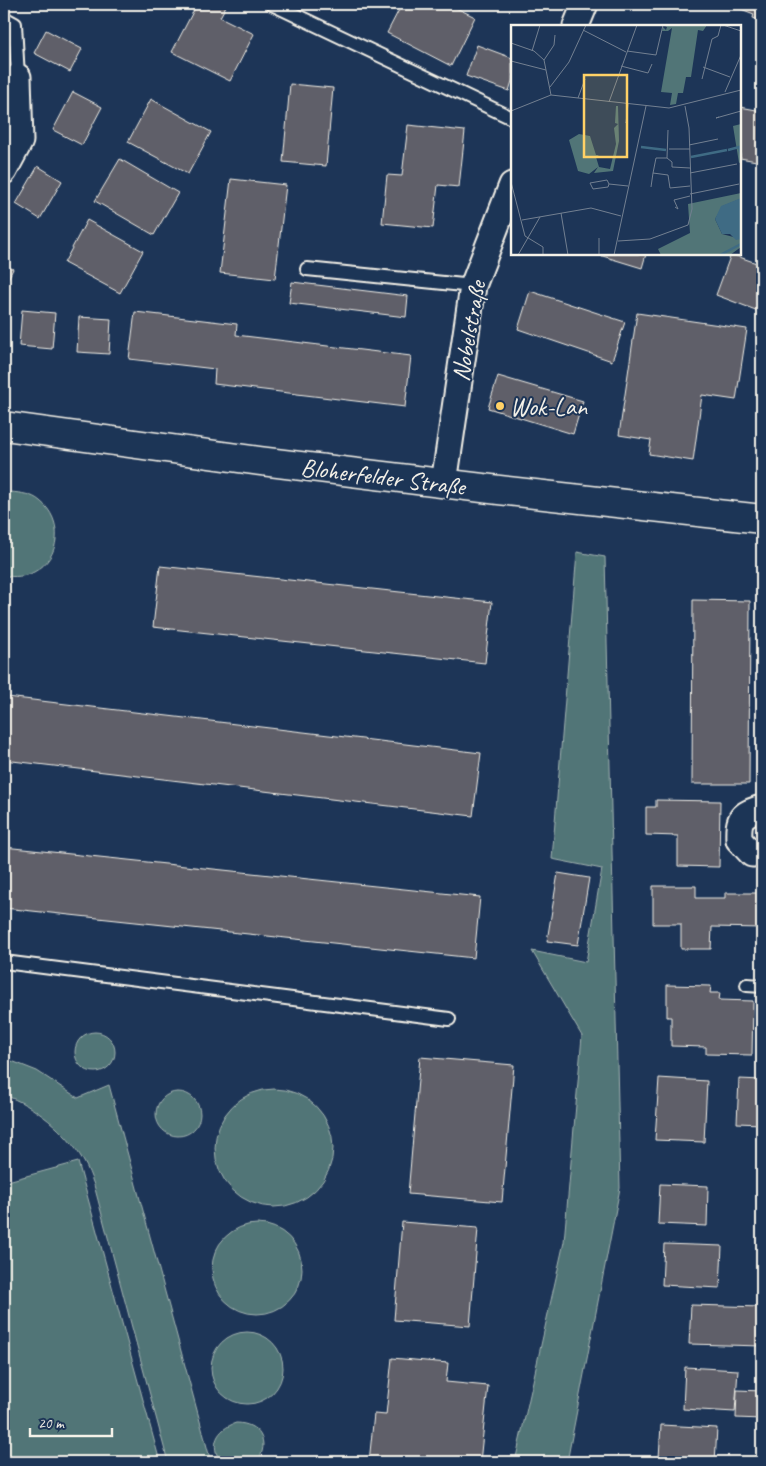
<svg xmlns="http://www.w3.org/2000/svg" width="766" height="1466" viewBox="0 0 766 1466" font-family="Caveat,sans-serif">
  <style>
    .green { fill: #517577; stroke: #a2b3b0 }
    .building { fill: #5f5f69; stroke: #f4f1e8 }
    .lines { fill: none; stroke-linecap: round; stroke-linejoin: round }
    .lane-casing { stroke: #f4f1e8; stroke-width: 16 }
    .street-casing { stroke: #f4f1e8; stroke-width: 29 }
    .secondary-casing { stroke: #f4f1e8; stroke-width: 31 }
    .lane { stroke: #1d3557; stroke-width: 12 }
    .street { stroke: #1d3557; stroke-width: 25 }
    .secondary { stroke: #1d3557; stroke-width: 28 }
    .poi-dot { fill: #ffd166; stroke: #1d3557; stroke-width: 2 }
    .labels { text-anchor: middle; stroke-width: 4; stroke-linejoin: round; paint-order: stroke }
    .street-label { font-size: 25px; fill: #f4f1e8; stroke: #1d3557 }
    .poi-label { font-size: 25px; fill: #f4f1e8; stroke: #1d3557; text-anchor: start }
    .inset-river { fill: none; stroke: #3f6b84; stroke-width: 2.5 }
    .inset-road { fill: none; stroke: #738091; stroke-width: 1 }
    .view { fill: #ffd166; fill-opacity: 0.15; stroke: #ffd166; stroke-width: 2.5 }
    .inset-edge { fill: none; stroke: #f4f1e8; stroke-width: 2.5 }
  </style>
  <rect width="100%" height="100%" fill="#1d3557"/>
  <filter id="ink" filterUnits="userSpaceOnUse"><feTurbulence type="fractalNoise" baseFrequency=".02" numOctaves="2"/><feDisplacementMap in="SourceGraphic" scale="10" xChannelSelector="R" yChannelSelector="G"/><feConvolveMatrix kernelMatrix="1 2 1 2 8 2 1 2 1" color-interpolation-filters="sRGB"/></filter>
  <g filter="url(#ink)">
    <!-- green -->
    <path class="green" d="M11 492C21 493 32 494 40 501 64 520 61 558 34 572 25 577 14 577 4 576V494Z
      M577 552 605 557 620 1188 567 1462H515L564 1242 582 1036 532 951 586 962 602 869 552 859Z
      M75 1052a20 20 0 1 1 40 0a20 20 0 1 1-40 0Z
      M4 1058 37 1071 78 1098 109 1085 211 1462H168L94 1185C91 1177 88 1168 83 1160 67 1132 34 1105 4 1095Z
      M215 1148a59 59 0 1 1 118 0a59 59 0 1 1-118 0Z
      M156 1114a22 22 0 1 1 44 0a22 22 0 1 1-44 0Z
      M78 1162 160 1462H4V1182Z
      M212 1269a45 45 0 1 1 90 0a45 45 0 1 1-90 0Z
      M211 1368a36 36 0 1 1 72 0a36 36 0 1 1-72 0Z
      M236 1423C259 1423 271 1442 257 1462H221C209 1445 217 1429 236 1423Z"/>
    <!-- building -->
    <path class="building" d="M197 4H227L220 17 254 34 230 81 172 52Z
      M402 4H448L475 17 451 66 387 33Z
      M728 4H762V21L753 18 754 14Z
      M46 30 82 49 70 72 34 53Z
      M477 45 512 58V81L509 91 466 76Z
      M290 84 333 88 326 166 283 162Z
      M73 92 102 107 82 145 53 130Z
      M151 99 211 132 188 174 128 142Z
      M740 107 762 111V162L740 158Z
      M408 125 465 131 459 187 438 185 433 228 382 223 387 175 402 176Z
      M120 159 178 193 154 235 95 201Z
      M38 166 62 181 40 219 16 204Z
      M231 179 286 185 275 279 220 273Z
      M87 220 143 251 120 293 64 263Z
      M596 254H646L642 268Z
      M731 254 762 265V308L761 312 716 295Z
      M4 264 13 269 4 287Z
      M292 282 408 296 406 317 289 303Z
      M530 291 625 322 612 361 518 329Z
      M22 310 55 313 52 349 19 346Z
      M135 312 237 324 236 335 411 356 405 407 214 384 215 369 129 359Z
      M637 313 747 329 736 400 702 395 693 461 649 454 651 440 619 435Z
      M79 317 111 319 109 354 77 352Z
      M498 376 583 401 573 434 488 408Z
      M762 410V434L759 433Z
      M160 566 492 602 485 663 153 627Z
      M693 600 750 601 749 784H692Z
      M7 697 481 753 473 816 4 760V725Z
      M656 800 720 801 719 867 678 866V836L646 835V807H656Z
      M4 847 480 897 474 958 4 908Z
      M558 873 589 878 578 945 547 941Z
      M653 886H696V898H725V893H757V905L762 906V928L712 927 711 949H681V924H653Z
      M667 985 711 986 710 993H720L719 1000 753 1001 752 1055 706 1054V1047L671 1046V1017H667Z
      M420 1057 514 1065 502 1202 408 1194Z
      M659 1078 707 1081 704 1142 655 1140Z
      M739 1079 762 1080V1124L737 1123Z
      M660 1184 708 1186 707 1226 658 1224Z
      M402 1222 478 1228 470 1326 394 1320Z
      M664 1244 722 1246 720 1288 662 1285Z
      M691 1305 762 1307V1346L689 1344Z
      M392 1358 448 1363 446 1382 488 1386 480 1462H369L374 1414 386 1415Z
      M685 1367 738 1370 735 1412 683 1409Z
      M737 1390 762 1391V1419L736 1418Z
      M661 1425 717 1428 715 1462 659 1458Z"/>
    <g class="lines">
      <defs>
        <path id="lane" d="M272 4 512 118
          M4 18 15 24 18 77
          M307 269 473 286
          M4 962 449 1019
          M747 985 762 986"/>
        <path id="street" d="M576 26 585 4
          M4 171 20 141 18 77
          M444 483 473 286 512 185
          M762 808C741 814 738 818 739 840L752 854H762"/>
        <path id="secondary" d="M4 426 260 461 499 490 762 519"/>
      </defs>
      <!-- lane casing -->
      <use href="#lane" class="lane-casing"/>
      <!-- street casing -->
      <use href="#street" class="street-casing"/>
      <!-- secondary casing -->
      <use href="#secondary" class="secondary-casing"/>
      <!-- lane -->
      <use href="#lane" class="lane"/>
      <!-- street -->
      <use href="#street" class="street"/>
      <!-- secondary -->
      <use href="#secondary" class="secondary"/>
    </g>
  </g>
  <!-- markers -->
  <circle class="poi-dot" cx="500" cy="406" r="5"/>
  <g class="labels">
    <!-- street labels -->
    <g class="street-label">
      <text transform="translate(468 331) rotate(-80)" y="9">Nobelstraße</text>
      <text transform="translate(383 476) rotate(7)" y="9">Bloherfelder Straße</text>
    </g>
    <!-- poi labels -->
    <g class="poi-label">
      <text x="510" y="415">Wok-Lan</text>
    </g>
  </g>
  <!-- overview -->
  <g transform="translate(511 25)">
    <rect width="230" height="230" fill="#1d3557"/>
    <path d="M152 0H196L192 6 187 5 180 52H175L172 68H167L165 79 159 80 161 68 150 67 161 3 157 6H151L152 2 155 5 156 2ZM105 81H107L108 116 102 146 83 148 87 142 78 149 67 146 58 115 68 109 79 111 85 130H88L85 132 88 142 99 144 105 119 103 103 107 99 104 98ZM230 99V137L228 138 222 101ZM230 168 229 174 212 181 204 194 211 209 230 214V222L219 230H150L147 224 179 208 177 179Z" fill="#517577"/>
    <path d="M230 173V214L225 215 219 209H211L204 194 210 181Z" fill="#3f6b84"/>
    <path class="inset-river" d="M130 122 155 125M217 125 228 122 230 129M180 132 216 125M209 230 230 219"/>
    <path class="inset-road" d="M212 0 230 6M72 5 115 27M0 18 23 26 33 35 40 70M21 26 29 0M116 26 145 30 152 0M33 35 43 20 44 10M0 36 35 45M110 41 137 48 141 39M192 42 219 52M191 54 201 14 207 11 210 0M39 62 58 37 75 0M214 67 230 30M67 73 74 54M98 77 126 0M0 86 40 70 158 83 230 65M208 92 205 93 230 86M116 95 115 98 117 79M178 120 207 114M158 124H179M156 133 161 137V142L179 143M156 133 157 105M142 148 145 133H156M179 148 226 139M0 157 14 211 32 222V230M98 159 97 162 82 164 79 158 96 155 98 159 117 161M140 162 142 148 157 150 159 163 179 161M179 169 228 159M164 182 167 184 163 175 179 171M50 188 57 230M11 195 80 183 110 191M88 213V230M107 216 139 214 177 200 181 184 178 103 174 81M7 230 29 192M103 230 135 81"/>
    <path class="view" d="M73 50H116V132H73Z"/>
    <rect width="230" height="230" class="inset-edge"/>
  </g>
  <!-- margin -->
  <rect width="766" height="1466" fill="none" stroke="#1d3557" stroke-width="20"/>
  <rect x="10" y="10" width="746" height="1446" fill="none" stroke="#f4f1e8" stroke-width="2" filter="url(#ink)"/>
  <!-- scale -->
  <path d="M30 1428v8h82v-8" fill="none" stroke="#f4f1e8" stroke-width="2.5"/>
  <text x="38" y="1428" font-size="15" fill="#f4f1e8" stroke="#1d3557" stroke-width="4" paint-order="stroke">20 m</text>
</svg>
